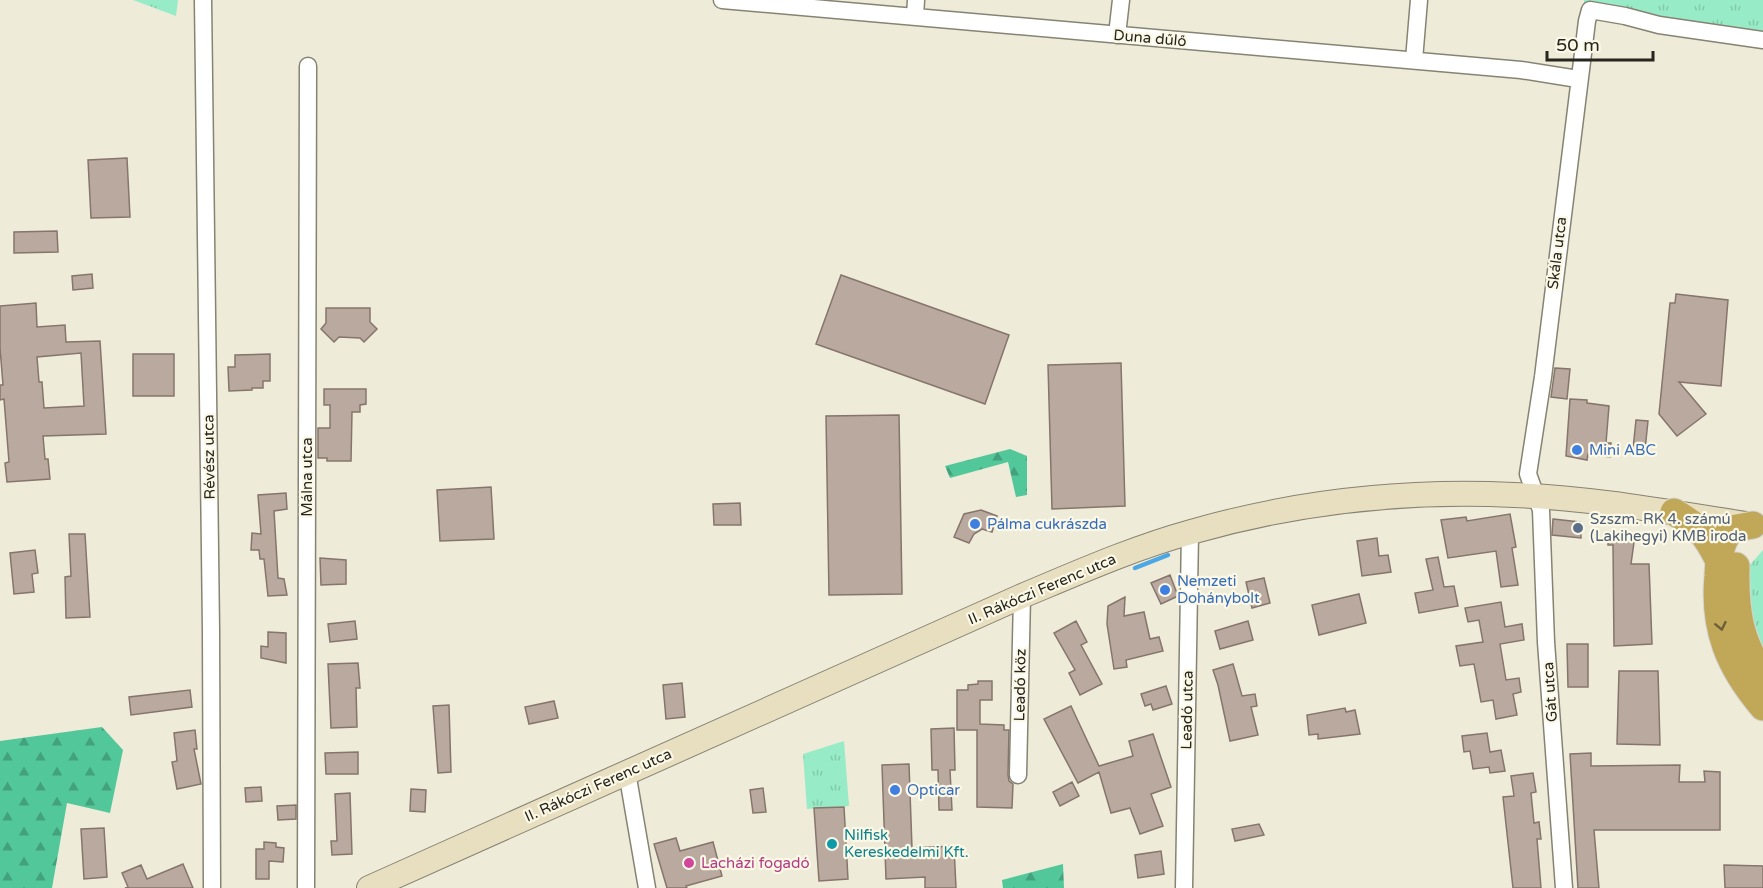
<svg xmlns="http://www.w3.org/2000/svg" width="1763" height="888" viewBox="0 0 1763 888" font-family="'Varela Round',sans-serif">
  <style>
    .grass { fill: url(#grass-tufts) }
    .forest { fill: url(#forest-firs) }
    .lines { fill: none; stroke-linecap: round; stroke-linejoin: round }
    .stream { stroke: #4ba8e4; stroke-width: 4.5 }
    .building { fill: #baa99f; stroke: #85756c; stroke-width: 1.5; fill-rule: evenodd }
    .minor-casing { stroke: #868373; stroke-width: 19 }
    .secondary-casing { stroke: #868373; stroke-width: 26 }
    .trunk-casing { stroke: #d4d3d2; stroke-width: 29 }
    .minor { stroke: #fff; stroke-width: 16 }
    .secondary { stroke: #e8dec0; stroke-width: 24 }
    .trunk { stroke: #c0a858; stroke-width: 27 }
    .oneway { stroke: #6b6038 }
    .shop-dot { fill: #3f7fe0; stroke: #fbf8e6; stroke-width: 2 }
    .service-dot { fill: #5c6f8a; stroke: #fbf8e6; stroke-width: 2 }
    .culture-dot { fill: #0f9aa8; stroke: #fbf8e6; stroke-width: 2 }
    .hotel-dot { fill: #d1479c; stroke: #fbf8e6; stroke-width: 2 }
    .labels { text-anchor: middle; stroke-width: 4.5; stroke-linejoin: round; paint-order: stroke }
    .street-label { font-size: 15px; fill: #26251e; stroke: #fbf8e6 }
    .shop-label { font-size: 15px; fill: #366cbe; stroke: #fbf8e6; text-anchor: start }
    .service-label { font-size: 15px; fill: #4e5e75; stroke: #fbf8e6; text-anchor: start }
    .culture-label { font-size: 15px; fill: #0d838f; stroke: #fbf8e6; text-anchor: start }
    .hotel-label { font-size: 15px; fill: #b23c85; stroke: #fbf8e6; text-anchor: start }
  </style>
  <defs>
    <pattern id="grass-tufts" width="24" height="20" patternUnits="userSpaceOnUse" patternTransform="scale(1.5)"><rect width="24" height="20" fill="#97ecc7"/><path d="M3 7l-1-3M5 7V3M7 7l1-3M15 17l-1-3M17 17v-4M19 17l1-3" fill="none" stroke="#82caaa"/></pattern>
    <pattern id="forest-firs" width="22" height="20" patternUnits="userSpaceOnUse" patternTransform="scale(1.5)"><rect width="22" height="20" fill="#52c79a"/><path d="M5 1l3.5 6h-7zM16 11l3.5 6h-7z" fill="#44a17d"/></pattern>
  </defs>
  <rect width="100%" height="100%" fill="#eeebd9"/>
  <!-- grass -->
  <path class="grass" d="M133 0H178L176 16Z
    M1584 0H1763V36L1659 19 1628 10 1584 3Z
    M1763 550V649L1752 616 1749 566Z
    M844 741 849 806 807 809 803 754Z"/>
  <!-- forest -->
  <path class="forest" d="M1010 449 1027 456V495L1016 497 1008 462 950 478 945 466Z
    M102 727 123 750 110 813 67 803 52 888H0V741Z
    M1063 864 1064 888H1003L1002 880Z"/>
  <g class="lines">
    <!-- stream -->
    <path class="stream" d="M1135 568 1168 555"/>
  </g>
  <!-- building -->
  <path class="building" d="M127 158 130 217 91 218 88 160Z
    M57 231 58 252 14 253V232Z
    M92 274 93 288 73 290 72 276Z
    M841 275 1009 335 985 404 816 344Z
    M1676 294 1728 300 1721 386 1679 382 1706 414 1677 436 1659 414 1670 303H1675Z
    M36 303 37 327 65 325 66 342 100 341 106 434 43 436 45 459H48L50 479 7 482 5 463 9 462 4 399 0 400V385H3L0 348V306ZM81 353 84 406 44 408 42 382H39L37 357Z
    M326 308H370V322L377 329 364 342 360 338 339 337 334 342 321 329 326 323Z
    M133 354H174V396H133Z
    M270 354V381H263V388H252V390L229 391 228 367H235V355Z
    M1121 363 1125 506 1052 509 1048 365Z
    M1555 368 1570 369 1567 399 1551 397Z
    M324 389H366V404L360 405V412H352L351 461H327V458H318V428H330V405H324Z
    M1570 399 1587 400V403L1609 406 1606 443H1611L1610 457 1588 454 1587 460 1566 456Z
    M899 415 902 594 829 595 826 416Z
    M1636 420 1648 421 1645 450 1633 449Z
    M491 487 494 539 440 541 437 490Z
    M286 493 287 509 274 511 278 578 284 579 287 595 268 596 264 559H260L259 550H251L252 533 261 534 258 495Z
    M740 503 741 525H714L713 504Z
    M981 510 997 516 992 532 982 529 974 534 969 543 954 537 964 514Z
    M1510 514 1516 547 1512 548 1518 585 1501 587 1496 551 1448 558 1441 520 1466 517 1467 521Z
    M1553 519 1580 522 1581 538 1552 535Z
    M1608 532 1635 535 1631 564H1649L1652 644 1614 646 1613 545H1608Z
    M69 534H85L90 617 66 618 65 577 71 576Z
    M1377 538 1379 556 1388 555 1391 572 1362 576 1357 541Z
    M35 550 38 573 32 574 34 592 14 594 10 553Z
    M1438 557 1444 587 1454 586 1458 606 1419 613 1415 593 1433 590 1426 559Z
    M320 558 346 560V584L321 585Z
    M1170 575 1178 596 1161 604 1151 583Z
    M1264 578 1270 603 1252 608 1246 582Z
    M1359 594 1366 623 1319 635 1312 605Z
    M1125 597 1124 616 1144 612 1150 639 1159 637 1163 651 1126 660 1127 667 1114 669 1107 624 1108 606Z
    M1501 602 1505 627 1522 624 1524 640 1500 644 1506 680 1519 678 1521 692 1513 694 1517 715 1496 719 1493 700 1481 702 1474 664 1460 666 1456 646 1483 642 1479 620 1468 622 1465 608Z
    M355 621 357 639 330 642 328 624Z
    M1076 621 1087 642 1081 645 1102 684 1080 695 1069 673 1075 670 1054 633Z
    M1248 621 1253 640 1220 649 1215 631Z
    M268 632 286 633V663L261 658V646L268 647Z
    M1567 644H1588V687H1568Z
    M358 663 360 688H356L357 727 331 728 328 664Z
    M1233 664 1242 696 1255 694 1257 706 1251 707 1258 735 1230 741 1218 685 1213 670Z
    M1619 671H1658L1660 745 1617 744Z
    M978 681H992V700H980V724L1004 725V730H1009L1008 775 1009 781 1013 784 1012 808 977 807V730H957V690H968V685L978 684Z
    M682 683 685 717 666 719 663 685Z
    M1166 686 1172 704 1153 710 1151 704 1145 706 1141 694Z
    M190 690 192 707 131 715 129 697Z
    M554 701 558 718 529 724 525 707Z
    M449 705 451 772 438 773 433 706Z
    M1071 706 1099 766 1133 756 1129 741 1153 734 1171 787 1151 794 1163 826 1140 834 1130 808 1111 813 1099 772 1078 783 1044 719Z
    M1345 708 1346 712 1355 710 1360 734 1318 739V734L1309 735 1307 715Z
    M954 728 955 770H950L952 810H939L938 770H932L931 729Z
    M195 730 197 749H194L201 784 177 789 172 762 177 761 174 733Z
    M1487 733 1490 752 1501 750 1505 771 1490 773 1489 767 1473 769 1470 751 1464 752 1462 736Z
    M358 752V774H326L325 753Z
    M1591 753V766L1680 765 1679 782H1705L1704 771 1720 772V830H1594L1599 888H1578L1570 754Z
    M909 764 912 848 954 846 956 888H925V877L886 879 882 765Z
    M1533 773 1536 792 1531 793 1534 823 1539 822 1541 839H1537L1541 888H1513L1503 797 1514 796 1511 776Z
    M1072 782 1079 796 1060 806 1053 792Z
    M261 787 262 801 246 802 245 788Z
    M763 788 766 812 753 813 750 790Z
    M411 789 426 790 425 812 410 811Z
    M350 793 352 854 332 855 331 841H337L335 794Z
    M296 805V819L278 820 277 806Z
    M844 807 848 879 819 881 814 808Z
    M1259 824 1264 835 1235 841 1232 829Z
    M104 828 107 877 84 879 81 829Z
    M676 838 680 851 713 842 722 876 686 886 687 888H667L654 844Z
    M264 842 276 843V847L284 848 283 862 269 861V879H256V849H264Z
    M1161 851 1164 874 1138 878 1135 855Z
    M183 864 193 888H125L128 887 122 873 141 865 147 879Z
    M1724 865 1763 866V888H1725Z"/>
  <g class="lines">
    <defs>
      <path id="minor" d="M203 0 211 630 212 888
        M722 0 1521 70 1578 79
        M915 17 916 0
        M1117 35 1121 0
        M1414 60 1419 0
        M627 772 647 888
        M1018 775 1022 596
        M306 888 308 66
        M1184 888 1190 532
        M1564 888 1546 642 1541 510 1528 474 1543 377 1587 21 1590 10 1625 16 1659 25 1763 40"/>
      <path id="secondary" d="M369 888 1022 596C1077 573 1133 548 1191 532 1295 502 1406 490 1514 495 1594 498 1673 513 1752 525"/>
      <path id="trunk" d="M1674 512C1698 526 1705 533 1718 559
        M1753 525 1731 529C1719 546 1719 556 1718 576 1713 629 1729 667 1763 707
        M1736 566C1735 611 1739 638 1763 676"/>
    </defs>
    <!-- minor casing -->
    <use href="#minor" class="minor-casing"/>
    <!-- secondary casing -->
    <use href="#secondary" class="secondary-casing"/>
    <!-- trunk casing -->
    <use href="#trunk" class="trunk-casing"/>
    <!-- minor -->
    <use href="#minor" class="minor"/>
    <!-- secondary -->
    <use href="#secondary" class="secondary"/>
    <!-- trunk -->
    <use href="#trunk" class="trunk"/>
  </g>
  <!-- one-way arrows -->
  <defs><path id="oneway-chevron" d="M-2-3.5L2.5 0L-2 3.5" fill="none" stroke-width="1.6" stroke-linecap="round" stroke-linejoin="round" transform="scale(1.5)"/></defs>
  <use class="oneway" href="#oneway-chevron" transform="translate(1721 626) rotate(78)"/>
  <!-- markers -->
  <g class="shop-dot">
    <circle cx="1577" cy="450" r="6"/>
    <circle cx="975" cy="524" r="6"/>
    <circle cx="1165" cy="590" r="6"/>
    <circle cx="895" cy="790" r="6"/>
  </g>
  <circle class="service-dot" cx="1578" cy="528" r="6"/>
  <circle class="culture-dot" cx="832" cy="844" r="6"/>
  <circle class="hotel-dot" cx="689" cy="863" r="6"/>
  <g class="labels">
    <!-- street labels -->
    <g class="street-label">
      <text transform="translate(1150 38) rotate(5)" y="5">Duna dűlő</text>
      <text transform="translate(1557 253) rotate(-83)" y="5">Skála utca</text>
      <text transform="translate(209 457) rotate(-91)" y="5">Révész utca</text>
      <text transform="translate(307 477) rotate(-90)" y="5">Málna utca</text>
      <text transform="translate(1042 589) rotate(-23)" y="5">II. Rákóczi Ferenc utca</text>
      <text transform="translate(1020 685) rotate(-89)" y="5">Leadó köz</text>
      <text transform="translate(1550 692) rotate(-94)" y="5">Gát utca</text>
      <text transform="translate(1187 710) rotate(-89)" y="5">Leadó utca</text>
      <text transform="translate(598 785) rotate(-24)" y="5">II. Rákóczi Ferenc utca</text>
    </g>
    <!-- shop labels -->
    <g class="shop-label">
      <text x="1589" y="455">Mini ABC</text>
      <text x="987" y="529">Pálma cukrászda</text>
      <text x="1177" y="586">Nemzeti<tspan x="1177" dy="17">Dohánybolt</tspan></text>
      <text x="907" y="795">Opticar</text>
    </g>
    <!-- service labels -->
    <g class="service-label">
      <text x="1590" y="524">Szszm. RK 4. számú<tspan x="1590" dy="17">(Lakihegyi) KMB iroda</tspan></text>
    </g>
    <!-- culture labels -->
    <g class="culture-label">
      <text x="844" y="840">Nilfisk<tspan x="844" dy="17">Kereskedelmi Kft.</tspan></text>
    </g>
    <!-- hotel labels -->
    <g class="hotel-label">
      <text x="701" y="868">Lacházi fogadó</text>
    </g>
  </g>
  <!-- scale -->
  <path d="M1547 51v9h106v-9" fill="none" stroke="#26251e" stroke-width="3"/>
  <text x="1556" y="51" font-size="18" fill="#26251e" stroke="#fbf8e6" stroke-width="4.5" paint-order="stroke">50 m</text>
</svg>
